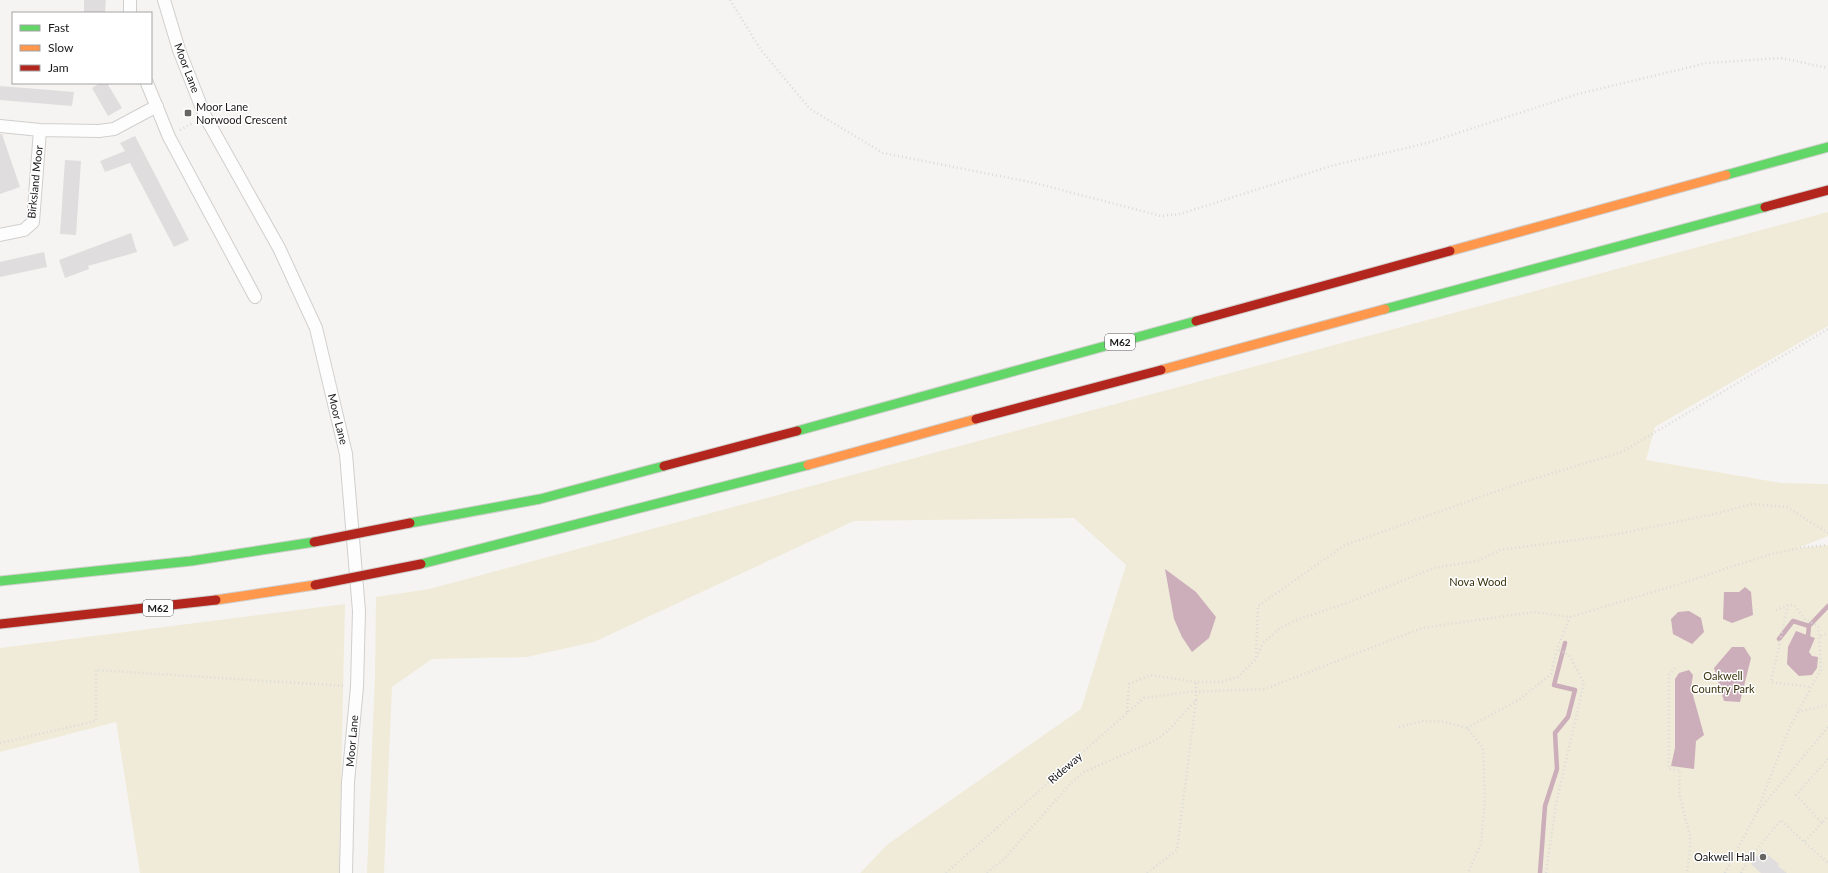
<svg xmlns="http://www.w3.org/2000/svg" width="1828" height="873" viewBox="0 0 1828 873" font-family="Lato,sans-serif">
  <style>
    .green { fill: #f0ebd8 }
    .water { fill: #ccadba }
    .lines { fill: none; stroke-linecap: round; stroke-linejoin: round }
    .stream { stroke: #ccadba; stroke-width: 4.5 }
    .building { fill: #dfdddd }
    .street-casing { stroke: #d0cfcd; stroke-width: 14 }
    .fast-casing { stroke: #d0cfcd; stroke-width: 11 }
    .slow-casing { stroke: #d0cfcd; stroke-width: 11 }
    .jam-casing { stroke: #d0cfcd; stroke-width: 11 }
    .path { stroke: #dadad9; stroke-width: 2.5; stroke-dasharray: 1 3; stroke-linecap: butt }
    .street { stroke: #fefdfd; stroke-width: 12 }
    .fast { stroke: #63d668; stroke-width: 9 }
    .slow { stroke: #ff974d; stroke-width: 9 }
    .jam { stroke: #b3261e; stroke-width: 9 }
    .jam-bridge-casing { stroke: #d0cfcd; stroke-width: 11; stroke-linecap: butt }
    .jam-bridge { stroke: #b3261e; stroke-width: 9 }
    .poi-dot { fill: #676564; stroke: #fff; stroke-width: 1.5 }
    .labels { text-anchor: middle; stroke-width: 3; stroke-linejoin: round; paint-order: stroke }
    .shield { fill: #fff; stroke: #5f5d5d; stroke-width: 1 }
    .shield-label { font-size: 10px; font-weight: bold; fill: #1a1818 }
    .street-label { font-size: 11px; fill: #1a1818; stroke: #fff }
    .poi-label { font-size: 11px; fill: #1a1818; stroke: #fff; text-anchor: start }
    .park-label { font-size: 11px; fill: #39310c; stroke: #fff }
  </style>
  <rect width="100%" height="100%" fill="#f6f4f2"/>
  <!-- green -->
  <path class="green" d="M1828 212V326L1655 427 1646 460 1782 483 1828 484V536L1798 548 1828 545V873H860L888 844 1081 709 1126 565 1074 518 854 521 594 642 527 657 432 659 392 687 384 873H367L375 675 376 597 429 589Z
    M345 604 339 873H140L116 722 0 752V648Z"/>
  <!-- water -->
  <path class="water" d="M1165 569 1196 592 1216 617 1209 638 1192 652 1182 637 1174 619Z
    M1745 587 1751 592 1753 615 1732 623 1723 619 1724 592H1739Z
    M1689 611 1701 618 1704 632 1692 644 1673 634 1671 619 1678 612Z
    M1796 631 1815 638 1809 652 1812 656 1818 657 1817 668 1812 675 1799 676 1787 664 1788 647Z
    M1732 647H1744L1751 658 1740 702 1724 701 1714 668Z
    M1689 670 1693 675 1691 688 1704 735 1696 741 1694 769 1671 766 1675 748V679L1679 673Z"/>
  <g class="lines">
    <!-- stream -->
    <path class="stream" d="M1808 636 1809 626 1828 606
      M1779 639 1793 621 1809 626
      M1540 873 1545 806 1557 769 1555 733 1568 717 1575 690 1554 685 1565 643"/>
  </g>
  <!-- building -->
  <path class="building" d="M84 0H106L105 13H84Z
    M100 83H107L122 108 108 116 92 88Z
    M0 86 74 92 72 106 0 100Z
    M0 134H2L20 187 0 194Z
    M135 136 189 240 174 247 130 163 105 172 100 161 125 151 120 143Z
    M65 160 81 161 76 235 60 234Z
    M131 233 137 252 88 266 89 269 65 278 59 260Z
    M44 252 47 267 0 277V262Z
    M1762 850 1779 864 1778 866 1787 873H1761L1751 864Z"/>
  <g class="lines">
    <defs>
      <path id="street" d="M164 0 179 50 205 116 279 248 316 328 346 454 359 611 357 687 348 782 346 873
        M130 13V0
        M147 83 169 137 255 297
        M0 126 40 130 99 131 114 129 157 106
        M0 235 24 230 33 222 40 130"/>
      <path id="fast" d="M1726 175 1828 147
        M1385 309 1765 207
        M797 431 1196 321
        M410 523 540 499 664 466
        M421 564 808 465
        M0 581 191 561 314 542"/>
      <path id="slow" d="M1450 251 1726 175
        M1161 370 1385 309
        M808 465 976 419
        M216 600 315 585"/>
      <path id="jam" d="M1765 207 1828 190
        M1196 321 1450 251
        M976 419 1161 370
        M664 466 797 431
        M0 624 216 600"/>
    </defs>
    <!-- street casing -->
    <use href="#street" class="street-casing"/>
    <!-- fast casing -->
    <use href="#fast" class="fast-casing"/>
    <!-- slow casing -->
    <use href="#slow" class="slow-casing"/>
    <!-- jam casing -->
    <use href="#jam" class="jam-casing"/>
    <!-- path -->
    <path class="path" d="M730 0 761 50 810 109 883 153 1035 183 1161 216 1180 214 1331 166 1427 143 1578 94 1707 63 1781 58 1828 68
      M180 130 194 122
      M1788 605 1771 682 1810 687
      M1776 610 1788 605H1794L1805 619 1818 626 1819 637
      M1256 657 1258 606 1345 545 1517 484 1622 452 1828 329
      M1675 668 1669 675V769L1680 770 1679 793 1690 836V850L1687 873
      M1127 712 1129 684 1151 675 1196 682
      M1798 712 1828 705
      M1399 727 1423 721H1441L1467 728 1483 748 1485 797 1481 843 1468 873
      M1467 728 1520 699 1551 674 1557 649 1570 617
      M0 743 96 721V670L345 686
      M1828 759 1796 795 1822 823 1828 816
      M1758 811 1828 727
      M1822 823 1804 842 1828 863
      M946 873 1144 698 1188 692 1265 689 1422 628 1534 612 1570 617 1683 583 1724 569 1772 554 1805 547 1828 545
      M987 873 1005 858 1071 783 1084 772 1152 742 1168 731 1196 700V682H1221L1238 677 1256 659 1263 643 1280 628 1299 619 1347 603 1434 568 1477 561 1500 550 1613 535 1714 514 1752 504 1787 507 1828 533
      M1147 873 1177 850 1196 700
      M1546 873 1556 804 1584 683 1569 655 1557 649
      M1725 873 1756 814 1789 729 1821 669 1819 637 1828 633
      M1741 873 1749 859 1781 820 1804 842"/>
    <!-- street -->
    <use href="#street" class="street"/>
    <!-- fast -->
    <use href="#fast" class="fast"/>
    <!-- slow -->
    <use href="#slow" class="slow"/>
    <!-- jam -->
    <use href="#jam" class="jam"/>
    <defs>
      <path id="jam-bridge" d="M314 542 410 523
        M315 585 421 564"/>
    </defs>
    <!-- jam-bridge casing -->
    <use href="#jam-bridge" class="jam-bridge-casing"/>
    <!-- jam-bridge -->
    <use href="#jam-bridge" class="jam-bridge"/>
  </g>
  <!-- markers -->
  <g class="poi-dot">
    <rect x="184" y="109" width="8" height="8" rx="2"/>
    <circle cx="1763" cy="857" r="4"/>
  </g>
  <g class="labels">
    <!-- shield labels -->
    <g class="shield">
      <rect x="1105" y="334" width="30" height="16" rx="3"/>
      <rect x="143" y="600" width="30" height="16" rx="3"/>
    </g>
    <g class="shield-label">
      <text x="1120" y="346">M62</text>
      <text x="158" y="612">M62</text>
    </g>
    <!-- street labels -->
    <g class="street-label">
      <text transform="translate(187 68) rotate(69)" y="4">Moor Lane</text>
      <text transform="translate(35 182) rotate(-84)" y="4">Birksland Moor</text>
      <text transform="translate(338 419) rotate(76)" y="4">Moor Lane</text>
      <text transform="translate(352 741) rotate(-85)" y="4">Moor Lane</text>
      <text transform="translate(1065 768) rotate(-41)" y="4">Rideway</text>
    </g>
    <!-- poi labels -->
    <g class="poi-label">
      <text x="196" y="111">Moor Lane<tspan x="196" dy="13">Norwood Crescent</tspan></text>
      <text x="1755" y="861" text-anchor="end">Oakwell Hall</text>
    </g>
    <!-- park labels -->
    <g class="park-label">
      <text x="1478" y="586">Nova Wood</text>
      <text x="1723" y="680">Oakwell<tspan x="1723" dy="13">Country Park</tspan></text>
    </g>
  </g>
  <!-- legend -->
  <rect x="12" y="12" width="140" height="72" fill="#ffffff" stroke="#a3a3a3"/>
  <rect x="20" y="25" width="20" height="6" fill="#63d668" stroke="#a3a3a3"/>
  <text x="48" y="32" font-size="12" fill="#1a1818">Fast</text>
  <rect x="20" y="45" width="20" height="6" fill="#ff974d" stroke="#a3a3a3"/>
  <text x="48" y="52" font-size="12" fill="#1a1818">Slow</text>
  <rect x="20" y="65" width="20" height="6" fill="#b3261e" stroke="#a3a3a3"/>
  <text x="48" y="72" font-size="12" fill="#1a1818">Jam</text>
</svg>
